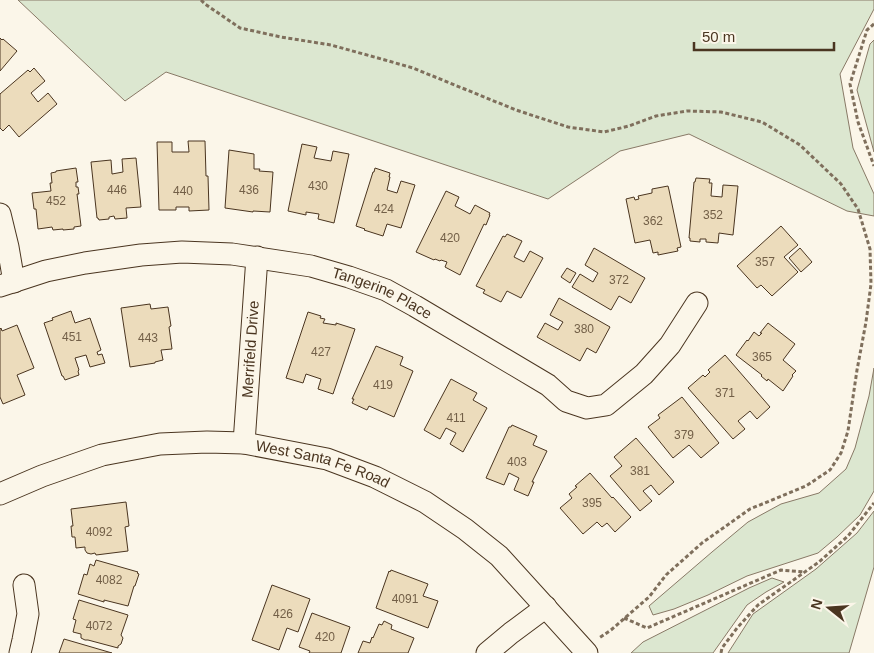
<svg xmlns="http://www.w3.org/2000/svg" width="874" height="653" viewBox="0 0 874 653" font-family="Arial,sans-serif">
  <style>
    .green { fill: #dce7d0; stroke: #887966 }
    .building { fill: #ecdcbc; stroke: #4a3520 }
    .lines { fill: none; stroke-linecap: round; stroke-linejoin: round }
    .minor-casing { stroke: #4a3520; stroke-width: 23 }
    .path { stroke: #7f6f5c; stroke-width: 3; stroke-dasharray: 4 2.5; stroke-linecap: butt }
    .minor { stroke: #fbf6e9; stroke-width: 21 }
    .labels { text-anchor: middle; stroke-width: 4; stroke-linejoin: round; paint-order: stroke }
    .number-label { font-size: 12px; fill: #725f47 }
    .street-label { font-size: 15px; fill: #4a3520; stroke: #fbf6e9 }
  </style>
  <rect width="100%" height="100%" fill="#fbf6e9"/>
  <!-- green -->
  <path class="green" d="M18 0H874V9L840 74 853 148 874 194V216L847 211 689 134 620 151 548 199 166 72 125 101Z
    M874 40V152L857 90 870 44Z
    M874 368V491L860 515 837 537 818 553 747 576 708 595 674 609 653 615 649 606 712 552 748 522 781 504 819 493 846 469 855 448 869 396Z
    M874 511V567L849 653H728L753 614 816 569 857 533Z
    M772 578 784 582 766 592 747 605 713 653H631L643 642 749 588Z"/>
  <!-- building -->
  <path class="building" d="M0 38 2 40 3 39 17 51 0 71Z
    M34 68 45 81 31 93 38 102 48 93 57 104 19 137 9 125 3 131 0 128V94L28 70 30 72Z
    M188 141H205L206 176H208L209 210 189 211V207H176V210H159L157 142H172V152H189Z
    M302 144 317 147 314 158 331 161 333 151 349 154 334 223 318 219 319 214 306 212V215L288 211Z
    M229 150 254 154V169H260L259 171 273 172 270 212 253 211V212L225 208Z
    M136 158 141 207 126 208 127 218 115 219 114 216 109 217V219L99 220 98 218H97L91 162 111 160 112 174 123 172 122 159Z
    M76 168 78 182H76V187H78L79 194H77L81 226 74 227V229L63 230V229L53 230 52 227 38 229 36 209H34L32 193 51 191 50 183H52L51 173 56 172V171Z
    M375 168 390 173 389 177H390L387 190 397 193 401 181 415 185 401 228 387 224 383 236 364 230 365 229 356 226 373 172H374Z
    M696 178 710 179 709 183H712L711 196 722 197 723 185 738 186 733 235 719 233 718 243 706 242V239H700V242L690 241V238H689L694 182H695Z
    M668 186 669 190 681 247 677 248 678 251 658 255V252L653 253 650 240 635 243 626 199 634 197 635 200 639 199 638 196 652 193V189Z
    M446 191 459 197 455 206 470 214 475 205 490 213 489 215H490L486 225 484 224 460 275 445 267 447 262 441 260 440 261 435 259 434 260 416 252Z
    M781 226 798 245 784 257 798 272 772 296 761 285 757 288 737 266Z
    M507 234 522 241 514 257 524 262 530 251 543 258 521 298 507 291 501 302 483 293 485 290 476 286 503 236 505 237Z
    M594 248 645 278 631 303 619 296 611 310 572 287 580 274 593 282 598 273 585 265Z
    M800 248 812 262 801 272 789 258Z
    M567 268 576 273 570 283 561 277Z
    M559 298 610 327 596 353 587 348 580 361 537 337 545 323 558 330 563 322 550 315Z
    M150 304 151 309 168 307 171 326 169 327 172 349 161 350 163 360 155 362V363L130 367 121 308Z
    M71 311 75 323 90 318 101 350 97 352 98 355 102 354 105 363 90 367 86 355 75 358 79 370 78 371 79 375 65 380 63 376H62L44 323 53 320 52 318Z
    M308 312 321 316 320 318 325 319 323 323 336 325V323L355 329 333 394 318 389 321 379 306 374 303 383 286 378Z
    M768 323 795 344 783 360 796 371 792 375 793 376 783 391 768 379 767 381 761 376 762 375 736 355 747 340 748 341 754 332 759 336 762 333H760Z
    M17 325 34 368 17 375 25 395 3 404 0 397V329L1 328 2 331Z
    M376 346 403 357 400 365 413 371 394 417 369 406 367 410 352 403 354 399H352Z
    M725 355 770 407 757 419 750 411 738 421 745 429 733 439 688 388 703 375 705 377 710 372 708 370Z
    M451 379 477 393 473 400 487 408 463 452 450 444 456 433 446 428 440 439 424 430Z
    M682 397 719 443 701 458 689 445 673 458 648 427 660 418 658 415Z
    M512 425 537 436 533 445 547 451 532 482H534L528 496 514 490 519 478 509 473 504 485 486 478 509 427H511Z
    M636 438 674 482 659 495 651 485 643 491 652 501 640 511 610 476 622 466 614 457Z
    M590 473 612 498 613 497 631 517 615 532 607 523 602 527 597 522 583 534 560 508 572 498 569 494 577 487 575 486Z
    M126 502 129 526 125 527 128 551 96 555 95 553 91 554 87 553 85 550V547L76 548 75 537H72L71 526H73L71 509Z
    M96 560 138 572 137 573 139 574 135 586H134L128 606 104 600V602L78 594 84 574 87 575 90 564 94 566Z
    M391 570 428 584 423 596 438 601 428 628 376 608 389 571 390 572Z
    M272 585 310 599 298 632 287 628 279 650 252 640Z
    M79 600 128 615 121 635 123 638 121 644 118 646V648L88 640H85L81 638V634L73 632 76 620 73 619Z
    M312 613 350 627 341 653H309L310 651 299 647Z
    M384 621 392 625 391 629 414 638 408 653H358L363 641 370 643 372 637 373 638 379 624 382 625Z
    M64 639 112 653H59Z"/>
  <g class="lines">
    <defs>
      <g id="minor">
        <path d="M0 214 8 247 14 282"/>
        <path id="s1" d="M0 286 46 271 85 263 141 255 182 252 232 254 311 266 349 277 386 290 415 306 548 385 566 401 587 408 606 405 644 374 670 345 697 303"/>
        <path id="s2" d="M244 443 257 257"/>
        <path id="s3" d="M0 494 42 476 102 455 160 444 207 442 244 443 327 459 375 477 425 502 465 529 499 556 587 653"/>
        <path d="M20 653 23 640 28 614 24 585"/>
        <path d="M487 653 511 633 546 607"/>
      </g>
    </defs>
    <!-- minor casing -->
    <use href="#minor" class="minor-casing"/>
    <!-- path -->
    <path class="path" d="M201 0 205 4 240 28 281 37 331 45 385 60 413 68 516 110 568 127 604 132 629 126 656 116 687 111 721 112 762 122 800 145 841 184 858 209 870 249 871 284 866 322 857 370 848 431 841 453 830 470 806 486 750 509 702 543 666 575 649 597 611 630 599 638
      M874 24 867 30 850 84 858 122 874 166
      M624 618 647 628 781 570 804 572
      M721 653 722 648 737 628 758 605 819 562 848 536 874 503"/>
    <!-- minor -->
    <use href="#minor" class="minor"/>
  </g>
  <g class="labels">
    <!-- number labels -->
    <g class="number-label">
      <text x="318" y="190">430</text>
      <text x="117" y="194">446</text>
      <text x="249" y="194">436</text>
      <text x="183" y="195">440</text>
      <text x="56" y="205">452</text>
      <text x="384" y="213">424</text>
      <text x="713" y="219">352</text>
      <text x="653" y="225">362</text>
      <text x="450" y="242">420</text>
      <text x="765" y="266">357</text>
      <text x="619" y="284">372</text>
      <text x="584" y="333">380</text>
      <text x="72" y="341">451</text>
      <text x="148" y="342">443</text>
      <text x="321" y="356">427</text>
      <text x="762" y="361">365</text>
      <text x="383" y="389">419</text>
      <text x="725" y="397">371</text>
      <text x="456" y="422">411</text>
      <text x="684" y="439">379</text>
      <text x="517" y="466">403</text>
      <text x="640" y="475">381</text>
      <text x="592" y="507">395</text>
      <text x="99" y="536">4092</text>
      <text x="109" y="584">4082</text>
      <text x="405" y="603">4091</text>
      <text x="283" y="618">426</text>
      <text x="99" y="630">4072</text>
      <text x="325" y="641">420</text>
    </g>
    <!-- street labels -->
    <g class="street-label">
      <text dy="5" stroke="none"><textPath href="#s1" startOffset="392">Tangerine Place</textPath></text>
      <text dy="5" stroke="none"><textPath href="#s2" startOffset="94">Merrifeld Drive</textPath></text>
      <text dy="5" stroke="none"><textPath href="#s3" startOffset="334">West Santa Fe Road</textPath></text>
    </g>
  </g>
  <!-- north arrow -->
  <g transform="translate(829 608) rotate(287)" stroke="#fbf6e9" stroke-width="4" paint-order="stroke">
  <path d="M0-4L9 19L0 12L-9 19Z" fill="#4a3520"/>
  <text y="-8" font-size="14" font-weight="bold" text-anchor="middle" fill="#4a3520">N</text>
  </g>
  <!-- scale -->
  <path d="M694 42v8h140v-8" fill="none" stroke="#4a3520" stroke-width="2.5"/>
  <text x="702" y="42" font-size="15" fill="#4a3520" stroke="#fbf6e9" stroke-width="4" paint-order="stroke">50 m</text>
</svg>
